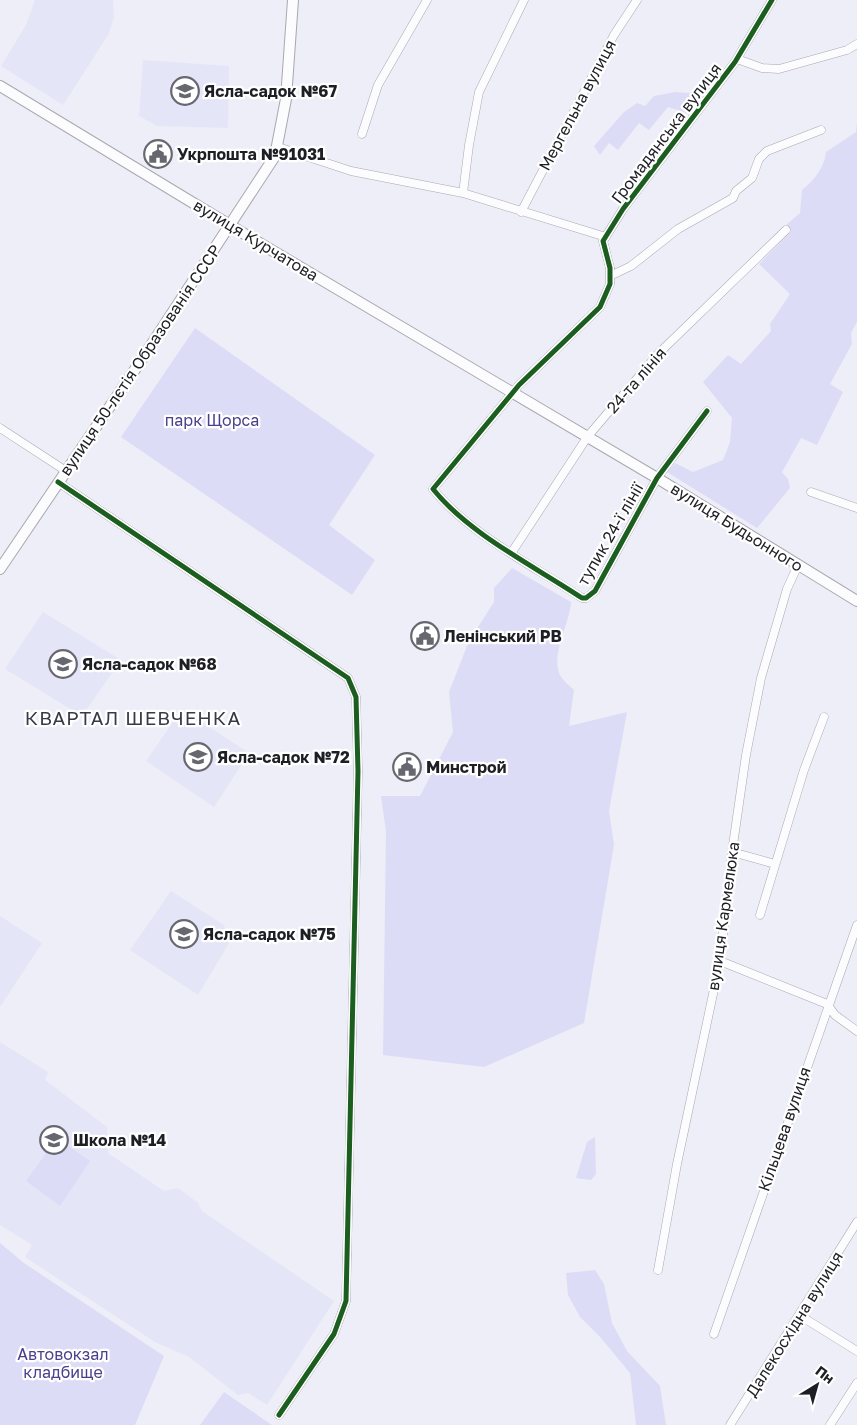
<svg xmlns="http://www.w3.org/2000/svg" width="857" height="1425" viewBox="0 0 857 1425" font-family="'Golos Text',sans-serif">
  <style>
    .built { fill: #e5e5f8 }
    .green { fill: #dddcf6 }
    .lines { fill: none; stroke-linecap: round; stroke-linejoin: round }
    .street-casing { stroke: #a8a8af; stroke-width: 9 }
    .secondary-casing { stroke: #a8a8af; stroke-width: 12 }
    .street { stroke: #fcfcfe; stroke-width: 8 }
    .secondary { stroke: #fcfcfe; stroke-width: 10 }
    .cycleway-casing { stroke: #fff; stroke-width: 8 }
    .cycleway { stroke: #1b5e20; stroke-width: 5 }
    .labels { text-anchor: middle; stroke-width: 4.5; stroke-linejoin: round; paint-order: stroke }
    .poi-label { font-size: 16px; font-weight: bold; fill: #1e1e25; stroke: #fff; text-anchor: start }
    .street-label { font-size: 16px; fill: #1e1e25; stroke: #fff }
    .park-label { font-size: 16px; fill: #4a408b; stroke: #fff }
    .quarter-label { font-size: 19px; letter-spacing: 1px; fill: #393948; stroke: #fff }
  </style>
  <rect width="100%" height="100%" fill="#eeeef8"/>
  <!-- built -->
  <path class="built" d="M35 0H113L114 18 108 35 63 105 1 66 26 25Z
    M143 60 229 66 228 128 157 126 139 116Z
    M43 612 121 660 82 716 5 669Z
    M182 709 249 753 214 807 146 761Z
    M171 891 224 925 229 943 198 995 130 950Z
    M0 916 42 943 0 1007Z
    M0 1042 48 1072 45 1080 107 1127 108 1153 164 1191 178 1188 198 1203 202 1211 334 1301 267 1405 248 1393 238 1395 189 1357 155 1342 25 1257 32 1245 0 1225Z"/>
  <!-- green -->
  <path class="green" d="M675 92 690 93 696 101 687 113 668 107 649 130 639 123 618 150 609 143 600 155 594 146 624 112 637 103 645 106 654 96Z
    M857 123V322L851 333 852 344 830 384 843 392 817 445 801 438 782 472 788 479 790 488 757 528 667 472 675 463 693 472 723 460 730 442 732 418 703 382 728 355 741 364 771 331 770 324 790 294 759 264 791 232 786 225 800 213 802 190C814 180 824 169 826 152L856 132Z
    M195 328 375 455 329 525 375 560 352 595 121 437Z
    M512 568 571 602C570 623 550 656 560 675 563 681 570 686 574 690L569 726 627 712 609 811 614 845 584 1023 484 1067 383 1055 386 832 381 796H420L453 732 449 692 469 641 494 602V588Z
    M595 1137 596 1174 591 1180 576 1178 587 1142Z
    M57 1138 90 1161 60 1206 26 1181Z
    M0 1243 24 1263 164 1356 135 1425H0Z
    M595 1270 604 1284 612 1323 627 1351 660 1386 666 1425H636L630 1373 601 1338 580 1317 568 1295 566 1273Z
    M224 1392 272 1425H200Z"/>
  <g class="lines">
    <defs>
      <path id="street" d="M737 59 762 68 779 69 847 50 857 44
        M362 134 378 85 427 0
        M278 147 351 171 463 193 606 237
        M463 193 469 145 479 92 524 0
        M521 212 614 35 637 0
        M610 276 631 266 678 229 733 198 736 191 752 178 759 159 767 151 821 130
        M707 411 657 478 595 591 586 598H582C534 566 469 534 433 489L519 385 600 307 610 284V268L603 241 623 209 735 62 772 0
        M0 428 66 471
        M58 482 348 678 356 697 358 771 346 1301 334 1334 279 1415
        M811 492 857 508
        M512 552 588 436 659 353 786 230
        M732 852 775 864
        M760 915 804 770 824 717
        M720 961 827 1004 835 1015 857 1031
        M658 1270 677 1164 720 961 732 852 746 755 761 678 787 589 798 565
        M799 1315 857 1351
        M714 1334 857 925
        M730 1425 857 1222
        M830 1425 857 1383"/>
      <path id="secondary" d="M0 86 251 238 657 478 857 601
        M0 569 140 362 275 156 286 99 293 0"/>
    </defs>
    <!-- street casing -->
    <use href="#street" class="street-casing"/>
    <!-- secondary casing -->
    <use href="#secondary" class="secondary-casing"/>
    <!-- street -->
    <use href="#street" class="street"/>
    <!-- secondary -->
    <use href="#secondary" class="secondary"/>
    <defs>
      <path id="cycleway" d="M707 411 657 478 595 591 586 598H582C534 566 469 534 433 489L519 385 600 307 610 284V268L603 241 623 209 735 62 772 0
        M58 482 348 678 356 697 358 771 346 1301 334 1334 279 1415"/>
    </defs>
    <!-- cycleway casing -->
    <use href="#cycleway" class="cycleway-casing"/>
    <!-- cycleway -->
    <use href="#cycleway" class="cycleway"/>
  </g>
  <!-- icons -->
  <defs>
    <symbol id="school-ring" viewBox="-11 -11 22 22"><circle r="9.5" fill="#fff" stroke="#67676f" stroke-width="1.5"/><path d="M0-5L7-2L0 1L-7-2ZM-4 1L0 2.5L4 1V4Q0 6-4 4Z" fill="#67676f"/></symbol>
    <symbol id="civic-ring" viewBox="-11 -11 22 22"><circle r="9.5" fill="#fff" stroke="#67676f" stroke-width="1.5"/><path d="M-.6-6.5H3V-4.5H.6V-3L4-1V1h2V6H-6V1h2V-1L-.6-3ZM-1.2 2.5V6h2.4V2.5Z" fill="#67676f"/></symbol>
  </defs>
  <g fill-rule="evenodd">
    <use href="#school-ring" x="169" y="75" width="32" height="32"/>
    <use href="#civic-ring" x="142" y="138" width="32" height="32"/>
    <use href="#civic-ring" x="409" y="620" width="32" height="32"/>
    <use href="#school-ring" x="47" y="648" width="32" height="32"/>
    <use href="#school-ring" x="182" y="741" width="32" height="32"/>
    <use href="#civic-ring" x="391" y="751" width="32" height="32"/>
    <use href="#school-ring" x="168" y="918" width="32" height="32"/>
    <use href="#school-ring" x="38" y="1124" width="32" height="32"/>
  </g>
  <g class="labels">
    <!-- poi labels -->
    <g class="poi-label">
      <text x="204" y="97">Ясла-садок №67</text>
      <text x="177" y="160">Укрпошта №91031</text>
      <text x="444" y="642">Ленінський РВ</text>
      <text x="82" y="670">Ясла-садок №68</text>
      <text x="217" y="763">Ясла-садок №72</text>
      <text x="426" y="773">Минстрой</text>
      <text x="203" y="940">Ясла-садок №75</text>
      <text x="73" y="1146">Школа №14</text>
    </g>
    <!-- street labels -->
    <g class="street-label">
      <text transform="translate(577 105) rotate(-62)" y="6">Мергельна вулиця</text>
      <text transform="translate(666 133) rotate(-53)" y="6">Громадянська вулиця</text>
      <text transform="translate(256 240) rotate(31)" y="6">вулиця Курчатова</text>
      <text transform="translate(140 360) rotate(-56)" y="6">вулиця 50-лєтія Образованія СССР</text>
      <text transform="translate(636 380) rotate(-49)" y="6">24-та лінія</text>
      <text transform="translate(737 527) rotate(32)" y="6">вулиця Будьонного</text>
      <text transform="translate(610 534) rotate(-60)" y="6">тупик 24-ї лінії</text>
      <text transform="translate(723 916) rotate(-82)" y="6">вулиця Кармелюка</text>
      <text transform="translate(784 1129) rotate(-71)" y="6">Кільцева вулиця</text>
      <text transform="translate(794 1324) rotate(-58)" y="6">Далекосхідна вулиця</text>
    </g>
    <!-- park labels -->
    <g class="park-label">
      <text x="212" y="426">парк Щорса</text>
      <text x="63" y="1360">Автовокзал<tspan x="63" dy="18">кладбище</tspan></text>
    </g>
    <!-- quarter labels -->
    <g class="quarter-label">
      <text x="133" y="725">КВАРТАЛ ШЕВЧЕНКА</text>
    </g>
  </g>
  <!-- north arrow -->
  <g transform="translate(817 1385) rotate(37)" stroke="#ffffff" stroke-width="4" paint-order="stroke">
  <path d="M0-4L9 19L0 12L-9 19Z" fill="#1e1e25"/>
  <text y="-8" font-size="14" font-weight="bold" text-anchor="middle" fill="#1e1e25">Пн</text>
  </g>
</svg>
